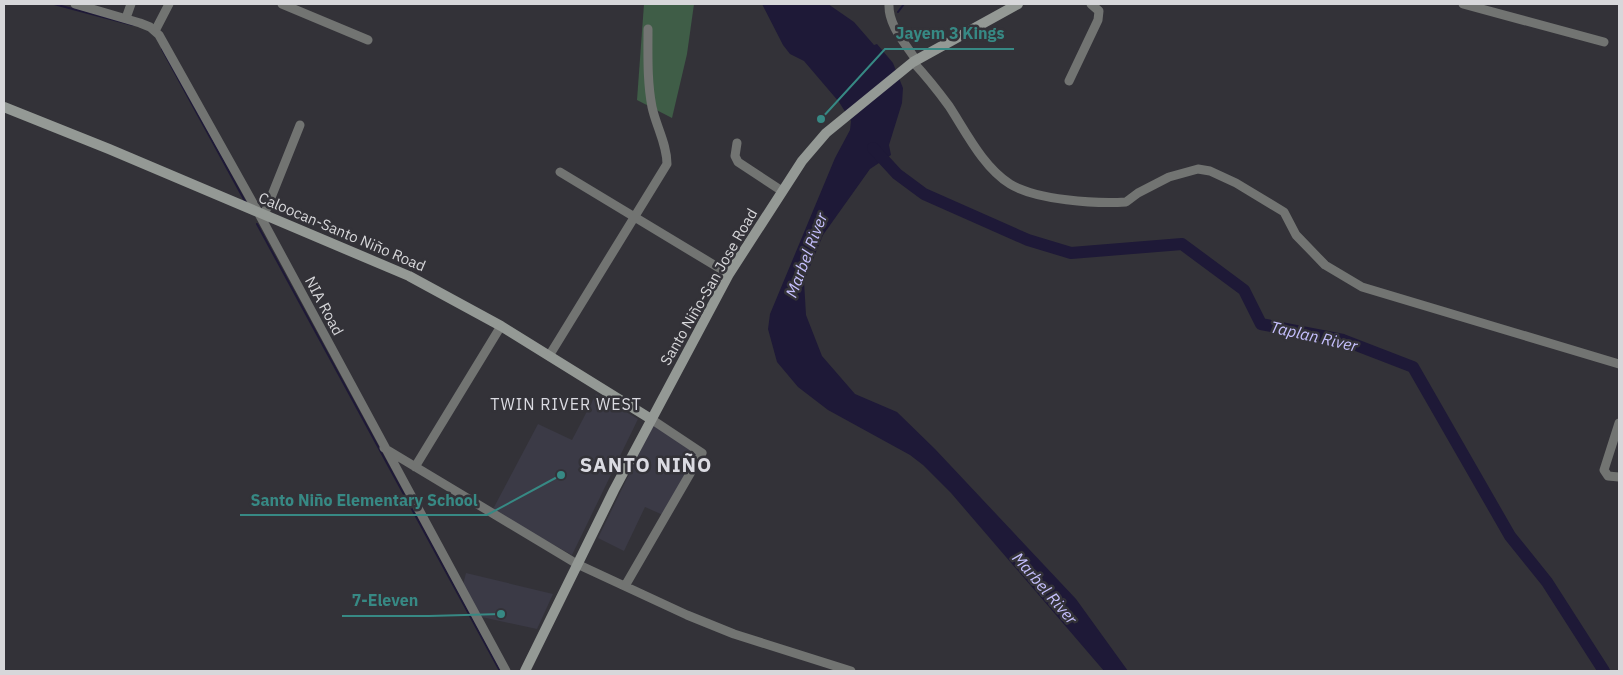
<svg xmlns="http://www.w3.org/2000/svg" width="1623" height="675" viewBox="0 0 1623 675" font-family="'IBM Plex Sans',sans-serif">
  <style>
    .built { fill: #3b3a46 }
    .green { fill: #3f5d47 }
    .water { fill: #1e1937 }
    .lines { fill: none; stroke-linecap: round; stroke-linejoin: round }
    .stream { stroke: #1e1937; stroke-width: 2 }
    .river { stroke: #1e1937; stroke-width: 12 }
    .street { stroke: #727472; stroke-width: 9 }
    .secondary { stroke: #949995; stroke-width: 10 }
    .labels { text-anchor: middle; stroke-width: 5; stroke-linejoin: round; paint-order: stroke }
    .street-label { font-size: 15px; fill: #d7d7da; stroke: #333238 }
    .water-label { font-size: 16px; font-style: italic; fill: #c6c0fe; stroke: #333238 }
    .neighbourhood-label { font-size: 16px; letter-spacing: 1px; fill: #dbdbe2; stroke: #333238 }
    .district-label { font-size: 20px; font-weight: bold; letter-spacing: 1px; fill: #dbdbe2; stroke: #333238 }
    .leader { fill: none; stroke: #378984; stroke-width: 2 }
    .callout-dot { fill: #378984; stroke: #333238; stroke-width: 2 }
    .callout-label { font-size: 16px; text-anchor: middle; font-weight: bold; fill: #378984; stroke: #333238; stroke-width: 5; stroke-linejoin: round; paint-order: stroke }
  </style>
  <rect width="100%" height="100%" fill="#333238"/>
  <!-- built -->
  <path class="built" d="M596 394 638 419 572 555 492 511 538 424 572 440Z
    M653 425 697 453 663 515 645 507 624 551 598 538Z
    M466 573 553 594 537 629 477 616 462 589Z"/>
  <!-- green -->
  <path class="green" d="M644 4H694L687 54 672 118 637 100Z"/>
  <!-- water -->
  <path class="water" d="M762 4H828L854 22 874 45 877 44 893 63 903 88 902 103 889 145 891 155 870 169 823 235 804 281 806 315 822 356 855 394 897 412 935 449 1076 599 1128 671H1104L951 493 923 465 910 455 828 410 798 387 777 362 768 329 770 314 835 158 850 130 851 121 839 102 804 61 790 54 783 45Z"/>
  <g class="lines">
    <!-- stream -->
    <path class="stream" d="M54 4 133 25
      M898 12 904 4
      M162 49 246 203
      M257 224 500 671"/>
    <!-- river -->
    <path class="river" d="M873 148 897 174 924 194 1028 240 1071 253 1182 244 1244 290 1261 324 1343 340 1413 367 1510 536 1547 582 1604 671"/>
    <!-- street -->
    <path class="street" d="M75 4 140 23 150 27 159 35 258 212 506 671
      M282 4 368 40
      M889 4C888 25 905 43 916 60
      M1463 4 1604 42
      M126 18 131 4
      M155 31 169 4
      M913 62C926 76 938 91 949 106 966 132 983 167 1010 184 1036 200 1096 204 1126 202L1138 193 1169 177 1198 169 1210 171 1236 183 1284 212 1296 235 1325 265 1362 287 1619 364
      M1069 81 1098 20 1099 11 1091 4
      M737 143 735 156 738 162 782 191
      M560 172 729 274
      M264 215 300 125
      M549 356 667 164C667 144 656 126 652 107 647 81 648 55 648 29
      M1619 423 1604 470 1608 476 1619 477
      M384 448 577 564 687 615 734 634 851 671
      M415 467 501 326
      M625 586 702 453 651 419"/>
    <!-- secondary -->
    <path class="secondary" d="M4 107 109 149 409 276 501 326 651 419
      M525 671 614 490 729 274 802 161 826 133 913 62 1018 4"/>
  </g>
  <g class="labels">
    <!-- street labels -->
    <g class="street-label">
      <text transform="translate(342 232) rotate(23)" y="5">Caloocan-Santo Niño Road</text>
      <text transform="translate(709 287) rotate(-60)" y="5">Santo Niño-San Jose Road</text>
      <text transform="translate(324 306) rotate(62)" y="5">NIA Road</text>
    </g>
    <!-- water labels -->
    <g class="water-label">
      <text transform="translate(806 255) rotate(-69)" y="6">Marbel River</text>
      <text transform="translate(1314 336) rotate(13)" y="6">Taplan River</text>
      <text transform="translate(1045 588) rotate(49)" y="6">Marbel River</text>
    </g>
    <!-- neighbourhood labels -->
    <g class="neighbourhood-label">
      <text x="566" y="410">TWIN RIVER WEST</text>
    </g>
    <!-- district labels -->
    <g class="district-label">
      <text x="646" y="472">SANTO NIÑO</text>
    </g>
  </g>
  <!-- callouts -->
  <path class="leader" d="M821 119L885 49H1014M561 475L487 515H240M501 614L429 616H342"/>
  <g class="callout-dot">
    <circle cx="821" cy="119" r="5"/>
    <circle cx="561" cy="475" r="5"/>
    <circle cx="501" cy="614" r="5"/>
  </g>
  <g class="callout-label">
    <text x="950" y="39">Jayem 3 Kings</text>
    <text x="364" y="506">Santo Niño Elementary School</text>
    <text x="385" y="606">7-Eleven</text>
  </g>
  <!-- border -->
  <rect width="1623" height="675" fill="none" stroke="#d7d7da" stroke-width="10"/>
</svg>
